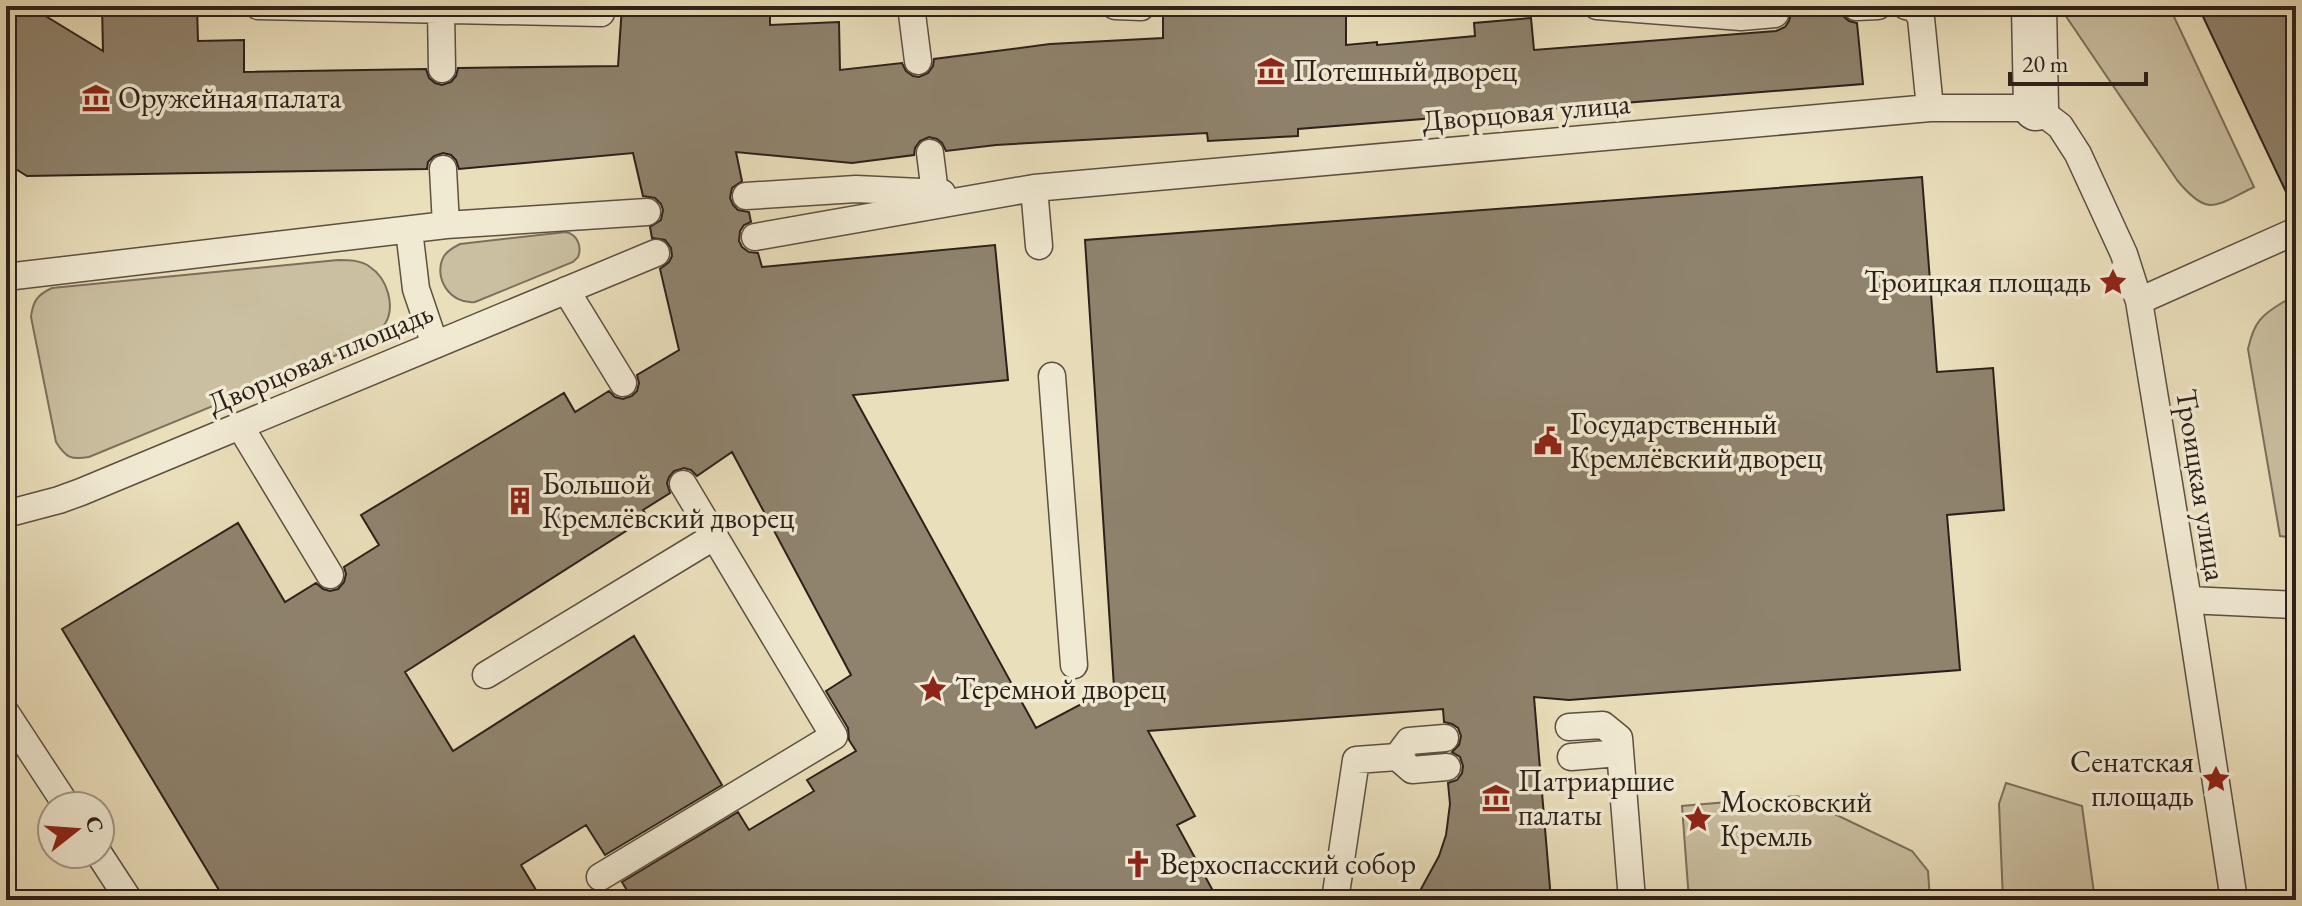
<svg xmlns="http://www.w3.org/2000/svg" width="2302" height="906" viewBox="0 0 2302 906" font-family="'EB Garamond',serif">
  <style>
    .green { fill: #cabfa0; stroke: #7c705d; stroke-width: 2 }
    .building { fill: #8f836e; stroke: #2d201a; stroke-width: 2 }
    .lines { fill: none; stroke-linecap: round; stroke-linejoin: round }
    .lane-casing { stroke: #5c5042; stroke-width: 29 }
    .street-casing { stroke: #5c5042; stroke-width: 47 }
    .lane { stroke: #f1ead3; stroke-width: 26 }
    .street { stroke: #f1ead3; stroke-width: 44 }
    .labels { text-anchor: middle; stroke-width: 7; stroke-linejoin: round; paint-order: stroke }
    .poi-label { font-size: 30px; fill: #2d201a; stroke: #f1ead3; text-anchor: start }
    .street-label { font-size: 30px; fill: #2d201a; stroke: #f1ead3 }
  </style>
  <rect width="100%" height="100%" fill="#eadfbb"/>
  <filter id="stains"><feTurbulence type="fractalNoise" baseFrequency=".0025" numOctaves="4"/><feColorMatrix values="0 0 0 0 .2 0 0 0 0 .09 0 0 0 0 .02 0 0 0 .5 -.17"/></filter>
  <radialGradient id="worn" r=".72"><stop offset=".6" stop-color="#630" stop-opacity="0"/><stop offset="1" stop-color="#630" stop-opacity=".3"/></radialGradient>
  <!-- green -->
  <path class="green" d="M2059 6H2169L2254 187C2215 206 2208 218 2177 180Z
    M566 232C578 235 582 247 578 257L573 262 475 302C451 305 432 278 444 256 448 250 454 247 460 244Z
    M338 260C349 260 361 260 370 267 387 278 396 306 385 324 380 334 370 339 361 345L89 457C71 460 66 458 56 442L31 317C33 301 37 295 52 288Z
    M2285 301 2296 324V538L2280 536 2248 349C2254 322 2261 315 2285 301Z
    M2006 783 2082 806 2095 900H2003L1999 804Z
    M1797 796 1912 851 1928 871 1930 900H1689L1682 806Z"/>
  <!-- building -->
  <path class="building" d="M6 6H29L103 51 102 6H197L198 41 244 40V72L426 69 429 78 435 83 442 85 451 82 456 76 458 68 618 66 622 6H770V25L839 22 840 70 902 63 906 71 913 76 919 77 928 73 933 66 934 59 1050 44 1163 38V6H1346V45L1377 42V45L1475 36 1474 23 1531 18 1534 50 1776 31 1785 27 1789 21 1791 13 1789 6H1840L1843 16 1849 21 1857 23 1863 84 1298 129V136L1208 141 1207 133 996 145 946 151 942 143 937 139 929 137 920 141 915 148 914 155 852 163 736 152 742 181 732 188 730 198 733 205 738 210 749 212 751 222 744 225 740 231 739 241 742 247 749 252 758 253 762 267 995 245 1008 380 853 395 1036 728 1114 687 1085 240 1922 177 1937 372 1993 368 2004 510 1947 515 1960 670 1569 700 1534 697 1551 900H1415L1439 856 1446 835 1450 804 1448 783 1457 780 1462 773 1463 766 1460 757 1452 752 1459 745 1461 736 1458 728 1452 724 1444 722 1443 709 1148 731 1195 816 1177 825 1218 900H633L622 882 738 812 749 830 814 791 807 780 856 751 849 740 848 728 826 691 851 675 732 452 697 476 691 470 684 468 674 471 669 477 667 483 670 493 643 510 648 517 405 672 453 751 634 636 722 785 605 855 586 825 521 865 542 900H225L62 629 238 523 285 602 316 583 323 589 330 591 338 589 344 582 346 574 344 567 379 545 361 515 564 393 575 412 609 391 615 397 623 399 632 396 637 391 639 383 637 375 679 350 660 269 669 262 672 256 671 248 665 240 652 238 650 227 661 220 663 210 661 204 655 198 643 196 633 153 459 169 456 160 451 155 443 153 434 156 428 162 427 169 27 176 6 163Z
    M2198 6H2296V213Z"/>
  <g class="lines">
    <defs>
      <path id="lane" d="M258 6 601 13
        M911 6 918 61
        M1115 6 1141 7
        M1597 6 1741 17 1775 14
        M1906 6 1915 8 1921 18 1930 108
        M1856 7 1878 6
        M441 10 442 69
        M930 153 935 193
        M443 169 446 225
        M1034 188 1039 246
        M746 196 856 189 942 193
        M409 230 416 289 435 345
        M755 237 1034 188 1930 108H2036L2060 126 2078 154 2124 254 2139 301 2188 600 2234 900
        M6 277 446 225 647 212
        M566 290 623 383
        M2139 301 2296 231
        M1052 376 1074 665
        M240 426 330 575
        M6 514 59 500 81 492 656 253
        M2188 600 2296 605
        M486 675 715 536
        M6 713 67 806
        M1569 727 1603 725 1619 738 1632 900
        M1397 757 1409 741 1445 738
        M1571 757 1619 753
        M99 854 129 900
        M600 877 834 736 683 484
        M1335 900 1356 760 1397 757 1412 770 1447 767"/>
      <path id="street" d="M2034 6 2036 108"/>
    </defs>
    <!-- lane casing -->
    <use href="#lane" class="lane-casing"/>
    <!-- street casing -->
    <use href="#street" class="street-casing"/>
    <!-- lane -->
    <use href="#lane" class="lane"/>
    <!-- street -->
    <use href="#street" class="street"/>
  </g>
  <!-- icons -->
  <defs>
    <symbol id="museum-bare" viewBox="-9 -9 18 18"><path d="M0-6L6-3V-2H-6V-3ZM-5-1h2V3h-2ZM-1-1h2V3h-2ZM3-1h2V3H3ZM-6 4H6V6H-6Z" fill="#8f2418" stroke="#f1ead3" stroke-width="2.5" paint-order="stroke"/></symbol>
    <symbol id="sight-bare" viewBox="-9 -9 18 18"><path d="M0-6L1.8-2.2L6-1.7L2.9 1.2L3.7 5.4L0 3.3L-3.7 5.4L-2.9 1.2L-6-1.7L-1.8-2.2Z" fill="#8f2418" stroke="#f1ead3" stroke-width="2.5" paint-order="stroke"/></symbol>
    <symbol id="civic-bare" viewBox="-9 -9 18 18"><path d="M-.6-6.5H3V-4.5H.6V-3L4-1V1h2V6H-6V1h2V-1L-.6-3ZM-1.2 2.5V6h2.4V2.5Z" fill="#8f2418" stroke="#f1ead3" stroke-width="2.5" paint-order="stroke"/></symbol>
    <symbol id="building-bare" viewBox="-9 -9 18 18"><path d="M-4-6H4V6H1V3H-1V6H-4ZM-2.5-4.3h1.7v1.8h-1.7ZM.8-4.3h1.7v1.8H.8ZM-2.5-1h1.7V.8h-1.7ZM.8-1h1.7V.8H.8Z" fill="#8f2418" stroke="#f1ead3" stroke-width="2.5" paint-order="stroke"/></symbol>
    <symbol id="church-bare" viewBox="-9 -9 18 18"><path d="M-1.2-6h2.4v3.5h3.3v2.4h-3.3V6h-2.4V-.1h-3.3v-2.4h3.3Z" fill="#8f2418" stroke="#f1ead3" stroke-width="2.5" paint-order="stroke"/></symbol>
  </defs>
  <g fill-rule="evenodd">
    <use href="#museum-bare" x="1251" y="51" width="40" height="40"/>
    <use href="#museum-bare" x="76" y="78" width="40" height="40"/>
    <use href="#sight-bare" x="2093" y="262" width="40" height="40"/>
    <use href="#civic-bare" x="1528" y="421" width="40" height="40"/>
    <use href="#building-bare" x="500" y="481" width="40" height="40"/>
    <use href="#sight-bare" x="913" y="669" width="40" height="40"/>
    <use href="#sight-bare" x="2196" y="759" width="40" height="40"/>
    <use href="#museum-bare" x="1476" y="778" width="40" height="40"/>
    <use href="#sight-bare" x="1678" y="799" width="40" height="40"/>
    <use href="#church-bare" x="1118" y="844" width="40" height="40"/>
  </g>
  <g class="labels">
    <!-- poi labels -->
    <g class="poi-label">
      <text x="1293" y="81">Потешный дворец</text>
      <text x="118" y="108">Оружейная палата</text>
      <text x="2091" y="292" text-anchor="end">Троицкая площадь</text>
      <text x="1570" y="434">Государственный<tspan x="1570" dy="34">Кремлёвский дворец</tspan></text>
      <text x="542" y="494">Большой<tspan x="542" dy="34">Кремлёвский дворец</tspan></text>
      <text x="955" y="699">Теремной дворец</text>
      <text x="2194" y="772" text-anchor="end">Сенатская<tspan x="2194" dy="34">площадь</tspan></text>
      <text x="1518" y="791">Патриаршие<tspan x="1518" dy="34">палаты</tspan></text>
      <text x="1720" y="812">Московский<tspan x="1720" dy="34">Кремль</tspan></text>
      <text x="1160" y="874">Верхоспасский собор</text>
    </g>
    <!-- street labels -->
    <g class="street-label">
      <text transform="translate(1526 112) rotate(-5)" y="10">Дворцовая улица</text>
      <text transform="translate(320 358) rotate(-23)" y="10">Дворцовая площадь</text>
      <text transform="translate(2201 485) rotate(81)" y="10">Троицкая улица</text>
    </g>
  </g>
  <!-- margin -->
  <rect width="2302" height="906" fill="none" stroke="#eadfbb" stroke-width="32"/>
  <rect x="8" y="8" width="2286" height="890" fill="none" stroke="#2d201a" stroke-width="4"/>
  <rect x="16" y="16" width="2270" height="874" fill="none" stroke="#2d201a" stroke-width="2"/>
  <!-- north arrow -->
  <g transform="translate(76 830) rotate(73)"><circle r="38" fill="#f1ead3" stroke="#a39989" stroke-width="2"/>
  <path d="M0-6L14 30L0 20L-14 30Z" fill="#8f2418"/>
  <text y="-12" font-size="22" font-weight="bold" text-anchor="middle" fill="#2d201a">С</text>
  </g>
  <!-- scale -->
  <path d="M2010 72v12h136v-12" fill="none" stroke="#2d201a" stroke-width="4"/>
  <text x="2022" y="72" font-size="24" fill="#2d201a" stroke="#f1ead3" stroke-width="6" paint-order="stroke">20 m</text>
  <rect width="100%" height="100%" filter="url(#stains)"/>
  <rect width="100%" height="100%" fill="url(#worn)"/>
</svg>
